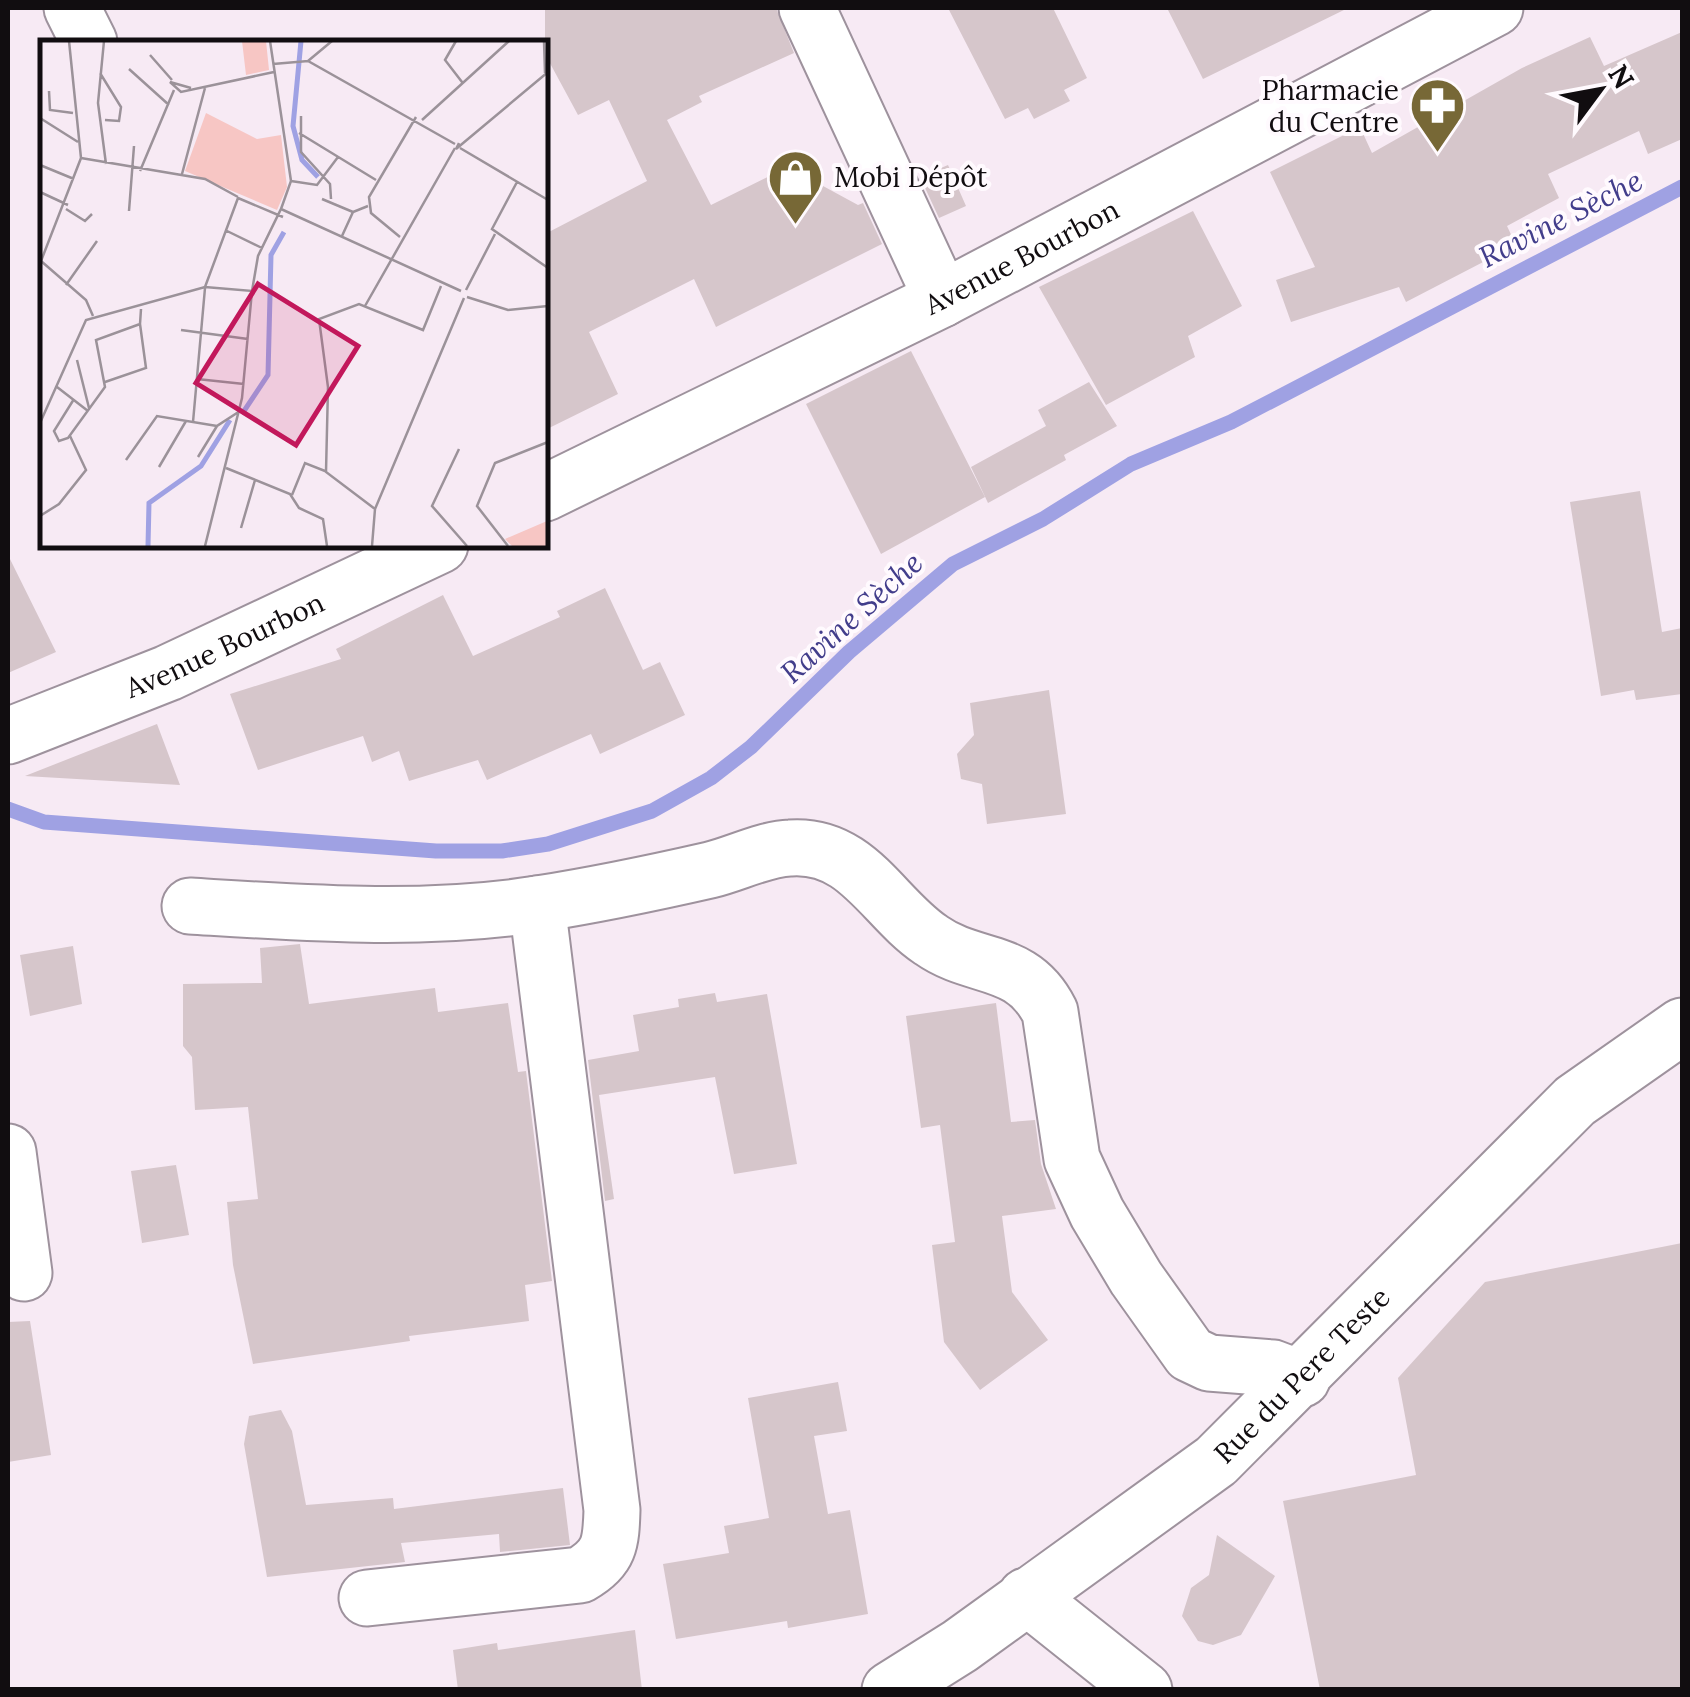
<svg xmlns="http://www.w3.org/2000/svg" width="1690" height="1697" viewBox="0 0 1690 1697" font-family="Lora,serif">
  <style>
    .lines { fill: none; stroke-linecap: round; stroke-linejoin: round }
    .stream { stroke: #9fa1e3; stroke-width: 15 }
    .building { fill: #d6c6cb }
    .minor-casing { stroke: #9e929d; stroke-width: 59 }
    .minor { stroke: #fff; stroke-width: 55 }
    .labels { text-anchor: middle; stroke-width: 8; stroke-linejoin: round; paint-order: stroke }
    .poi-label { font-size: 28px; fill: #110d10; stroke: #fffafe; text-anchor: end }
    .street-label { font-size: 28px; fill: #110d10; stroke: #fffafe }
    .water-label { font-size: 30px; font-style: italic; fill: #423d8b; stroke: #fffafe }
    .inset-river { fill: none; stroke: #9fa1e3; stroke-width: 5 }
    .inset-road { fill: none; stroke: #9b9299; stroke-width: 2.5 }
    .view { fill: #c2185b; fill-opacity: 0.15; stroke: #c2185b; stroke-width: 5 }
    .inset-edge { fill: none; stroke: #110d10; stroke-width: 5 }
  </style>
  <rect width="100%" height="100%" fill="#f7eaf4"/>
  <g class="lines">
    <!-- stream -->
    <path class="stream" d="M8 809 44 822 436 851H502L548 844 652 811 711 778 751 747 849 652 953 564 1043 519 1131 464 1231 422 1682 187"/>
  </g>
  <!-- building -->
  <path class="building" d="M545 8H776L794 53 699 96 702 102 667 120 711 205 788 167 858 205 863 203 882 244 716 327 694 279 589 332 618 394 545 430V234L647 181 609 100 578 115 545 54Z
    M948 8H1053L1087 78 1064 90 1070 101 1034 119 1028 108 1005 119Z
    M1167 8H1348L1203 79Z
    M1682 32V139L1648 154 1639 131 1548 174 1559 198 1507 226 1516 245 1406 302 1399 287 1291 322 1276 280 1315 267 1270 172 1360 127 1372 153 1522 68 1590 37 1604 66Z
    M948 165 966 206 939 218 920 177Z
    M1193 211 1242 306 1188 336 1195 357 1106 405 1039 287Z
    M911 351 985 497 881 554 806 404Z
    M1089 382 1117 426 1064 455 1066 460 988 503 971 467 1046 426 1038 410Z
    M1640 491 1662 632 1682 628V694L1636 700 1634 690 1601 696 1570 502Z
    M8 555 56 652 8 673Z
    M605 588 643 670 660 662 685 715 600 754 591 734 487 780 478 760 409 781 399 751 372 762 363 736 258 770 230 694 341 659 336 649 443 595 473 656 560 617 557 611Z
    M1049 690 1066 814 987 824 982 784 961 779 957 754 974 735 970 703Z
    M157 724 180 785 25 776Z
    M300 944 309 1004 435 988 438 1012 508 1003 518 1072 526 1071 552 1281 525 1285 529 1321 409 1336 410 1341 253 1364 233 1265 227 1202 258 1199 248 1107 195 1110 192 1057 183 1046V984L262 983 260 948Z
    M73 946 82 1004 30 1016 20 955Z
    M715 993 717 1002 767 994 797 1164 734 1174 715 1077 599 1095 614 1199 605 1201 588 1060 639 1051 633 1015 679 1007 678 999Z
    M996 1003 1011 1122 1035 1120 1041 1164 1056 1209 1002 1216 1012 1292 1048 1340 980 1390 944 1342 932 1245 955 1242 940 1125 921 1128 906 1016Z
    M176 1165 189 1235 142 1243 131 1171Z
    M1682 1243V1690H1320L1283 1501 1416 1475 1398 1378 1485 1282Z
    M30 1321 51 1455 8 1462V1322Z
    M838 1382 847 1431 814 1436 828 1514 850 1510 868 1614 788 1628 787 1621 676 1639 663 1564 729 1553 724 1526 769 1518 748 1398Z
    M281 1410 292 1431 306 1505 393 1498 394 1509 563 1488 570 1545 500 1552 499 1534 401 1543 405 1562 267 1577 244 1444 249 1416Z
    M1217 1535 1275 1576 1241 1635 1213 1645 1198 1641 1182 1616 1191 1588 1209 1575Z
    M635 1630 642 1690H458L453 1650 497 1643 498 1650Z"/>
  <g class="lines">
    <defs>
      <g id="minor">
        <path d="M72 8 89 42"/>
        <path d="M807 8 942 299"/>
        <path id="s1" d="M545 493 942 299 1495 8"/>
        <path id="s2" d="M8 736 168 673 440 545"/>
        <path d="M190 906C305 913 423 922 538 904 595 895 653 883 710 870 735 864 764 849 790 848 858 843 883 908 931 940 975 971 1022 956 1050 1012L1072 1159 1097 1213 1136 1278 1190 1354 1209 1363 1273 1368 1302 1379"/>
        <path d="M8 1152 24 1273"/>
        <path d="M1026 1596 1144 1690"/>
        <path d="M367 1598 580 1575C610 1558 611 1543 612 1510L537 904"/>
        <path id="s3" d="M890 1690 960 1646 1216 1461 1575 1101 1682 1026"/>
      </g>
    </defs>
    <!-- minor casing -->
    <use href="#minor" class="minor-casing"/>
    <!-- minor -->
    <use href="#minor" class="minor"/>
  </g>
  <!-- icons -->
  <defs>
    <symbol id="pharmacy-pin" viewBox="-11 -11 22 30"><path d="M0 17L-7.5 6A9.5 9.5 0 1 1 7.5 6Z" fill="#776836" stroke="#fffafe"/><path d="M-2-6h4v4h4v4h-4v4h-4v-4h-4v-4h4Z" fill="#fff"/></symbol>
    <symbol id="shop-pin" viewBox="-11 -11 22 30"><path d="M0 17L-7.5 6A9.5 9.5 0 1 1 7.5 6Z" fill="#776836" stroke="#fffafe"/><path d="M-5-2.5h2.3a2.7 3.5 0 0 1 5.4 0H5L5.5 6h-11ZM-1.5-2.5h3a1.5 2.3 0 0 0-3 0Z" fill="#fff"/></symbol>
  </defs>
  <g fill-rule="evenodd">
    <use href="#pharmacy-pin" x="1406" y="74" width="63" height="86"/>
    <use href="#shop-pin" x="764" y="146" width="63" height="86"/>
  </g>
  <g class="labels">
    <!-- poi labels -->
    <g class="poi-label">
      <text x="1399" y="100">Pharmacie<tspan x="1399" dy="32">du Centre</tspan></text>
      <text x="834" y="187" text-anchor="start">Mobi Dépôt</text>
    </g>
    <!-- street labels -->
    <g class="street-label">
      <text dy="10" stroke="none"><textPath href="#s1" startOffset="532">Avenue Bourbon</textPath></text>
      <text dy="10" stroke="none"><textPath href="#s2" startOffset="235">Avenue Bourbon</textPath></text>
      <text dy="10" stroke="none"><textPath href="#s3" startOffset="520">Rue du Pere Teste</textPath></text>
    </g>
    <!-- water labels -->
    <g class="water-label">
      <text transform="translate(1561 219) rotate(-27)" y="10">Ravine Sèche</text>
      <text transform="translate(852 618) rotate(-42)" y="10">Ravine Sèche</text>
    </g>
  </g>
  <!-- overview -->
  <g transform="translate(40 40)">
    <rect width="508" height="508" fill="#f7eaf4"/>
    <path d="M166 73 217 99 241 95 247 147 237 170 145 131Z" fill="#f7c6c4"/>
    <path d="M202 1H226L229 30 206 35ZM507 481V506H472L465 499Z" fill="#f7c6c4"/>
    <path class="inset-river" d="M261 1 253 86 262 120 278 137M202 374 228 335 231 215 244 192M108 506 109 463 161 426 190 380"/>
    <path class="inset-road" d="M64 1 58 63 66 124M230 1 251 141 241 169M416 1 405 20 422 42M504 1 505 33M110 15 132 40M268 21 292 1M233 24 268 21 415 104M89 29 129 65M60 33 81 67 79 81 65 80M151 48 130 42 141 52 234 32M9 51 10 70 33 73M261 76V112L290 144 291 159M0 78 38 102M382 80 469 1M259 93 336 140M419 103 416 109 508 32M420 108 508 160M41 118 165 139 198 157M0 125 34 139M100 131 134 50M142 134 165 48M251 141 277 145 298 117M477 142 452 189 508 228M0 152 28 165M282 159 313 172M26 169 45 181 52 174M89 171 94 106M185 190 222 208M302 196 313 172 328 166M360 197 331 173 329 157 376 77M1 221 41 118 29 1M1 221 46 260 53 276M26 245 57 201M165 247 198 158 243 177M426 250 455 194M427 257 468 270 508 266M325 266 415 108M141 290 208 299M37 320 49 368M157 339 204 344M65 342 106 328 100 284M17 347 48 371M34 359 14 391 19 401 28 398 65 347 56 300 100 284 101 269M153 382 165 248M0 383 46 280 165 247 212 251 218 216 241 169 421 251M419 409 392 466 427 506M158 417 177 386 200 371M86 420 117 376 177 386M119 427 146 381M186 428 250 454 259 468 283 479 287 506M252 455 265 423 285 431M335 469 286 432 288 347 279 279 319 264 383 290 401 246M0 476 19 464 46 430 30 396M201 488 215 440M165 506 202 358 212 251M332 506 335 469 424 258M468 506 437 466 455 423 508 402"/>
    <path class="view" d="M218 244 318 306 256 405 156 343Z"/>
    <rect width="508" height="508" class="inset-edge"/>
  </g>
  <!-- border -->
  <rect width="1690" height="1697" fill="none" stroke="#110d10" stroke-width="20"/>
  <!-- north arrow -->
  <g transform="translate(1600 90) rotate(58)" stroke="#fffafe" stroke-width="8" paint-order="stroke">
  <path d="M0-8L18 38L0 25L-18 38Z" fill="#110d10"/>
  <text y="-15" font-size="28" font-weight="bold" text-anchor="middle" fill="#110d10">N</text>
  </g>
</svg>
